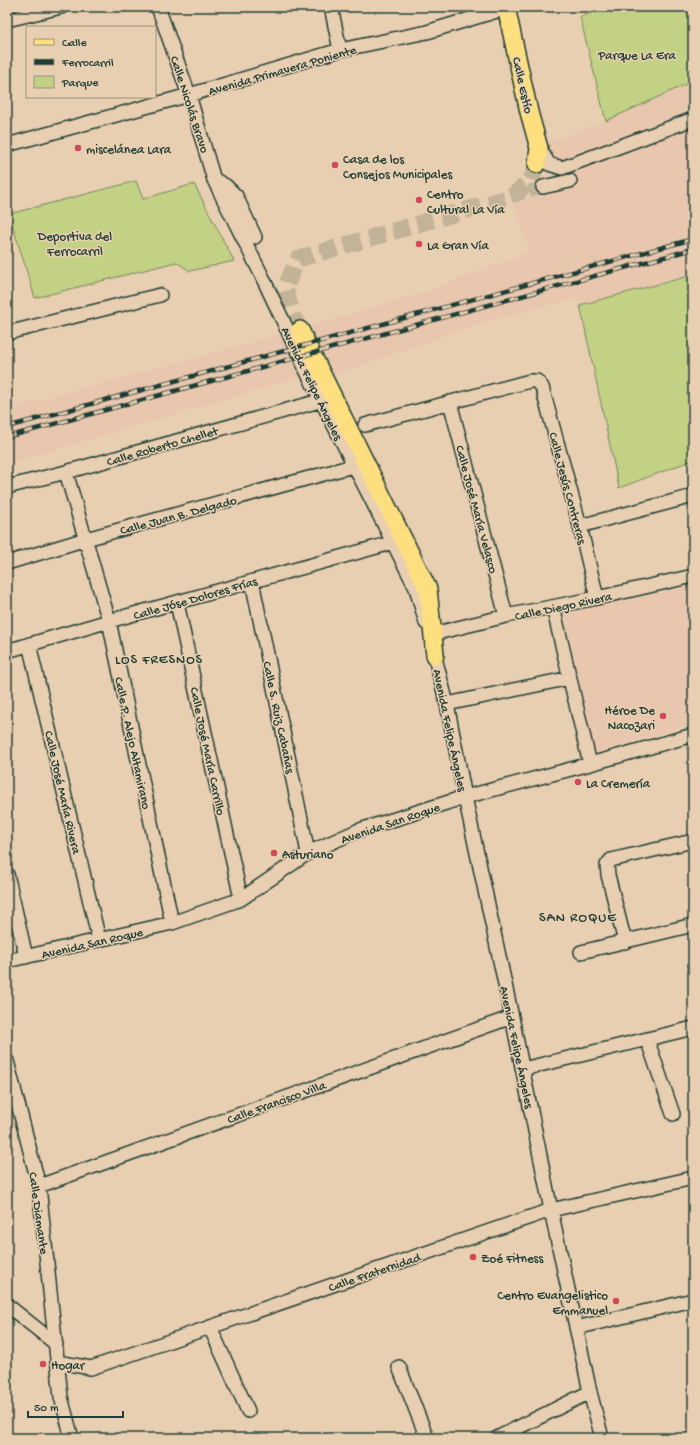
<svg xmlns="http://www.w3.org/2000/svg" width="700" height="1445" viewBox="0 0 700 1445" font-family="'Gochi Hand',sans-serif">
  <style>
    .built { fill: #e9c6ae }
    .green { fill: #c3d185; stroke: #71875c }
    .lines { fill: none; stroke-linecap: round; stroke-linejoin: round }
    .minor-tunnel { stroke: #c1b298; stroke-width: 13; stroke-dasharray: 13 6; stroke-linecap: butt }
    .major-tunnel { stroke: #c1b298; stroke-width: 17; stroke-dasharray: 17 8; stroke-linecap: butt }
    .minor-casing { stroke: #1f3d34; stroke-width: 16 }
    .major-casing { stroke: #1f3d34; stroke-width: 20 }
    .minor { stroke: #e9cfb1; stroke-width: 13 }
    .major { stroke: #fddf80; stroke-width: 17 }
    .rail-casing { stroke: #1f3d34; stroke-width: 4.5 }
    .rail { stroke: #e9cfb1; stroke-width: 3; stroke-dasharray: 9; stroke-linecap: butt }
    .poi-dot { fill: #d1495b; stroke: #e9cfb1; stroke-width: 1.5 }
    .labels { text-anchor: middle; stroke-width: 3; stroke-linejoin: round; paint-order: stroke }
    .park-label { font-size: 13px; fill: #274438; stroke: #e9cfb1 }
    .street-label { font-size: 13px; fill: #1f3d34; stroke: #e9cfb1 }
    .poi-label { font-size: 13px; fill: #1f3d34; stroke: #e9cfb1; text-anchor: start }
    .neighbourhood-label { font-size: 14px; letter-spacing: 1px; fill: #1f3d34; stroke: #e9cfb1 }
  </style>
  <rect width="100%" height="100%" fill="#e9cfb1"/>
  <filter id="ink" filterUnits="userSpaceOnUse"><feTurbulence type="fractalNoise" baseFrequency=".025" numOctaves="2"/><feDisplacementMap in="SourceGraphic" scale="8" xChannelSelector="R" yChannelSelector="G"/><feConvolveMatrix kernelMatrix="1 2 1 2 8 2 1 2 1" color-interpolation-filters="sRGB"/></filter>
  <g filter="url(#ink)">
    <!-- built -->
    <path class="built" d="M693 81V275L580 305 578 298 486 321 331 376 324 371 296 378 7 464V409L305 328 423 293 530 252 514 206 546 192 547 143 606 121Z
      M693 586V724L595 754 564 614Z"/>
    <!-- green -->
    <path class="green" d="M610 7H692L693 12V81L606 121 580 17Z
      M136 181 143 199 194 184 234 261 190 271 176 262 35 298 9 214Z
      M693 275V460L619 488 580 305Z"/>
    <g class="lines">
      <!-- minor-tunnel -->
      <path class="minor-tunnel" d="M511 197 543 187"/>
      <!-- major-tunnel -->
      <path class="major-tunnel" d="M300 330 293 317 285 288 298 259 511 197 531 181 537 164"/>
      <defs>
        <path id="minor" d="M158 7 189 95 214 180 261 274 308 374 416 588 426 623
          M331 7 340 50
          M7 20 61 7
          M7 145 189 95 340 50 427 32 510 7
          M539 148 549 164 562 168 693 119
          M215 180 226 186 236 196 255 237
          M543 187 570 181
          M7 333 160 295
          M450 402 506 616
          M365 425 530 381H537L542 387 580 526 597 598
          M66 472 109 621 172 923
          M7 487 66 472 316 402
          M580 526 693 496
          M7 563 86 539 349 467
          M252 581 308 853
          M177 603 241 899
          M553 607 590 764
          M433 634 506 616 597 598 693 576
          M29 644 99 940
          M432 646 447 704 465 797 512 1017 551 1210 590 1392 602 1438
          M7 651 109 621 384 545
          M447 704 570 678
          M7 874 26 957
          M625 942 608 875 607 865 611 860 693 841
          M581 952 693 925
          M7 961 172 923 241 899 308 853 357 831 465 797 590 764 693 735
          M647 1039 673 1114
          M7 1061 39 1186 61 1397 72 1438
          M523 1069 693 1028
          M39 1186 512 1017
          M7 1305 56 1344
          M210 1327 248 1411
          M576 1328 693 1300
          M57 1362 91 1368 551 1210 693 1178
          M399 1367 427 1438
          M497 1438 590 1392"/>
        <path id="major" d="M506 7 529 112 539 148 537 164
          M300 330 428 589 435 655"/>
      </defs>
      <!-- minor casing -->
      <use href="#minor" class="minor-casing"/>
      <!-- major casing -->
      <use href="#major" class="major-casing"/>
      <!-- minor -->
      <use href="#minor" class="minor"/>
      <!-- major -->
      <use href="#major" class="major"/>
      <defs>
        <path id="rail" d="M7 427 693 239
          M7 437 693 249"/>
      </defs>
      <!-- rail casing -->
      <use href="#rail" class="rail-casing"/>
      <!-- rail -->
      <use href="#rail" class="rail"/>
    </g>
  </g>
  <!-- markers -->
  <g class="poi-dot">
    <circle cx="78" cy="148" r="4"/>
    <circle cx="335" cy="165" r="4"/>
    <circle cx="419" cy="200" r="4"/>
    <circle cx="419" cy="244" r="4"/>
    <circle cx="663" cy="716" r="4"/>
    <circle cx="578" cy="782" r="4"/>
    <circle cx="274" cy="853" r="4"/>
    <circle cx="473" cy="1257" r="4"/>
    <circle cx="616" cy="1301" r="4"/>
    <circle cx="43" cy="1364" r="4"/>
  </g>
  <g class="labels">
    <!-- park labels -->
    <g class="park-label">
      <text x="637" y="59">Parque La Era</text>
      <text x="75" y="240">Deportiva del<tspan x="75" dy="15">Ferrocarril</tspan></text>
    </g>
    <!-- street labels -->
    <g class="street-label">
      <text transform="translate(282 69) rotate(-16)" y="5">Avenida Primavera Poniente</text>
      <text transform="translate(524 85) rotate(77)" y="5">Calle Estío</text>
      <text transform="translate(191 104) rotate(72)" y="5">Calle Nicolás Bravo</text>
      <text transform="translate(313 383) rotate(64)" y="5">Avenida Felipe Ángeles</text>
      <text transform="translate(162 445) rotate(-16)" y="5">Calle Roberto Chellet</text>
      <text transform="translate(569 488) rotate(75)" y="5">Calle Jesús Contreras</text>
      <text transform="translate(478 509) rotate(75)" y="5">Calle José María Velasco</text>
      <text transform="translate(178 514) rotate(-15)" y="5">Calle Juan B. Delgado</text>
      <text transform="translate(195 597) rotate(-16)" y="5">Calle Jóse Dolores Frías</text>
      <text transform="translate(563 605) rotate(-12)" y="5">Calle Diego Rivera</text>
      <text transform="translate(280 717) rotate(78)" y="5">Calle S. Ruiz Cabañas</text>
      <text transform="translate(451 730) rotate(78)" y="5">Avenida Felipe Ángeles</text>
      <text transform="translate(134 743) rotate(78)" y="5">Calle P. Alejo Altamirano</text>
      <text transform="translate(209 751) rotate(78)" y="5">Calle José María Carrillo</text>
      <text transform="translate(64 792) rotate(77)" y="5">Calle José María Rivera</text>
      <text transform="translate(390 822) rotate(-19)" y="5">Avenida San Roque</text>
      <text transform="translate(92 942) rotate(-13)" y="5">Avenida San Roque</text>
      <text transform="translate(518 1047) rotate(78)" y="5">Avenida Felipe Ángeles</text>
      <text transform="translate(276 1101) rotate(-20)" y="5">Calle Francisco Villa</text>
      <text transform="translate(40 1213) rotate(82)" y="5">Calle Diamante</text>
      <text transform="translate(374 1271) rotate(-19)" y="5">Calle Fraternidad</text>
    </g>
    <!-- poi labels -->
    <g class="poi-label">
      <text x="86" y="153">miscelánea Lara</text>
      <text x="343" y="163">Casa de los<tspan x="343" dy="15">Consejos Municipales</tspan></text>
      <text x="427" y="198">Centro<tspan x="427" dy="15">Cultural La Vía</tspan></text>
      <text x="427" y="249">La Gran Vía</text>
      <text x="655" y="714" text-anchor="end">Héroe De<tspan x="655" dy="15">Nacozari</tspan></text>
      <text x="586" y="787">La Cremería</text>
      <text x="282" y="858">Asturiano</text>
      <text x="481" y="1262">Zoé Fitness</text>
      <text x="608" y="1299" text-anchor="end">Centro Evangelistico<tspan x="608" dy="15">Emmanuel</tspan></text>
      <text x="51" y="1369">Hogar</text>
    </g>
    <!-- neighbourhood labels -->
    <g class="neighbourhood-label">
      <text x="159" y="663">LOS FRESNOS</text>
      <text x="578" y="921">SAN ROQUE</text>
    </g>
  </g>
  <!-- margin -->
  <rect width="700" height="1445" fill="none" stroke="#e9cfb1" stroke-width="24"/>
  <rect x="12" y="12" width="676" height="1421" fill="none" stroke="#1f3d34" stroke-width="1.5" filter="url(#ink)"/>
  <!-- legend -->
  <rect x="26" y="26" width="130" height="72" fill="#e9cfb1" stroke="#98957f"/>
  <rect x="34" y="39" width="20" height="6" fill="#fddf80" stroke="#98957f"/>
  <text x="62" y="46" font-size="12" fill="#1f3d34">Calle</text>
  <rect x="34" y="59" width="20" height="6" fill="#1f3d34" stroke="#98957f"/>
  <text x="62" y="66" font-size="12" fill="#1f3d34">Ferrocarril</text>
  <rect x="34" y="76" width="20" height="12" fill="#c3d185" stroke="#98957f"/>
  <text x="62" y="86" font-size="12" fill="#1f3d34">Parque</text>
  <!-- scale -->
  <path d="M28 1411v6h95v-6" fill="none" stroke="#1f3d34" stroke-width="2"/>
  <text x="34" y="1411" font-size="12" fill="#1f3d34" stroke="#e9cfb1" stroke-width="3" paint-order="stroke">50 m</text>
</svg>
